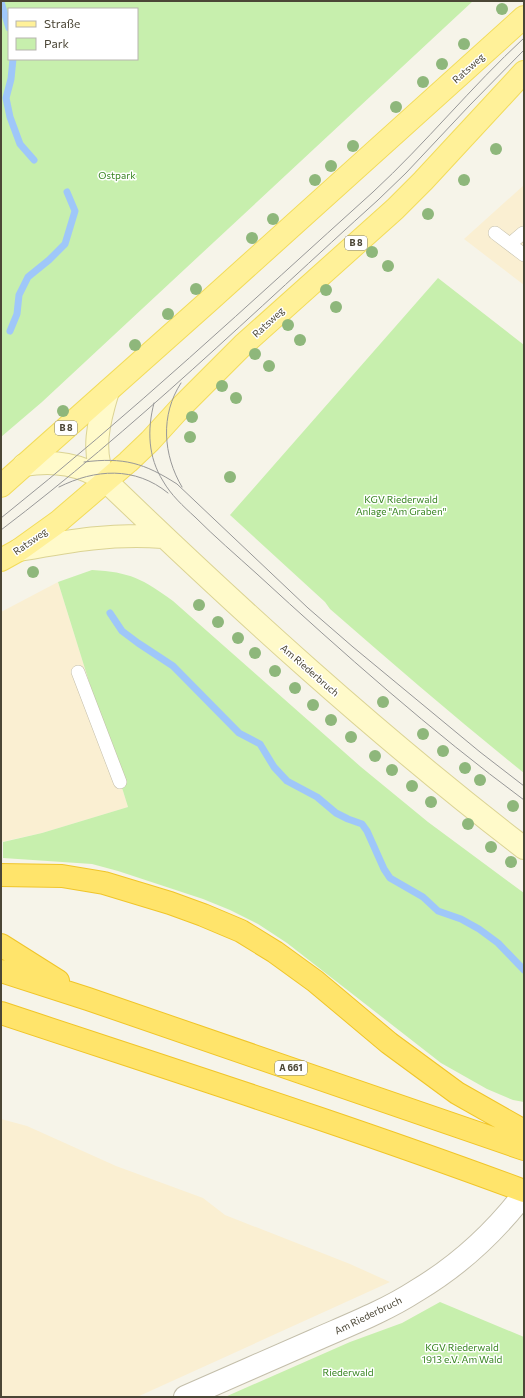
<svg xmlns="http://www.w3.org/2000/svg" width="525" height="1398" viewBox="0 0 525 1398" font-family="Commissioner,sans-serif">
  <style>
    .commercial { fill: #faefd2 }
    .green { fill: #c7efad; fill-rule: evenodd }
    .lines { fill: none; stroke-linecap: round; stroke-linejoin: round }
    .stream { stroke: #9fc7f9; stroke-width: 7 }
    .service-casing { stroke: #c3beaa; stroke-width: 14 }
    .minor-casing { stroke: #c3beaa; stroke-width: 24 }
    .secondary-casing { stroke: #dbd393; stroke-width: 24 }
    .primary-casing { stroke: #f2dc5b; stroke-width: 24 }
    .motorway-casing { stroke: #f0c529; stroke-width: 24 }
    .service { stroke: #fff; stroke-width: 13 }
    .minor { stroke: #fff; stroke-width: 22 }
    .secondary { stroke: #fffaca; stroke-width: 22 }
    .primary { stroke: #fff199; stroke-width: 22 }
    .motorway { stroke: #ffe46b; stroke-width: 22 }
    .tram { stroke: #989898; stroke-width: 1 }
    .tree { fill: #8eb77b }
    .labels { text-anchor: middle; stroke-width: 3; stroke-linejoin: round; paint-order: stroke }
    .shield { fill: #fff; stroke: #817e72; stroke-width: 1 }
    .shield-label { font-size: 9px; font-weight: bold; fill: #4b4636 }
    .street-label { font-size: 10px; fill: #4b4636; stroke: #fff }
    .park-label { font-size: 10px; fill: #388521; stroke: #fff }
  </style>
  <rect width="100%" height="100%" fill="#f6f4e9"/>
  <!-- commercial -->
  <path class="commercial" d="M524 185V285L464 239Z
    M58 582 128 807 42 833 1 842V612Z
    M1 1119 27 1126 116 1166 203 1198 225 1215 350 1264 390 1282 137 1397H1Z"/>
  <!-- green -->
  <path class="green" d="M1 1H473L42 402 1 437ZM9 9H137V59H9Z
    M438 278 524 345V773C458 720 394 665 330 609L325 602 230 515Z
    M92 570C130 572 143 579 173 601L361 767 428 822 524 893V1102L513 1100 487 1089 441 1063 287 943 258 924 230 910 203 899 118 871 92 864 3 858V842L42 833 128 807 58 582Z
    M440 1302 524 1337V1397H225L350 1342 402 1323Z"/>
  <g class="lines">
    <!-- stream -->
    <path class="stream" d="M1 2 9 28
      M13 59 11 79 6 98 10 117 20 144 34 160
      M10 331 17 314 19 295 28 277 49 260 65 244 75 211 67 192
      M110 613 122 631 138 643 173 666 239 733 260 744 274 767 287 781 317 797 336 813 348 819 362 824 367 831 384 869 390 878 423 897 438 911 461 919 479 929 498 943 524 970"/>
    <defs>
      <path id="service" d="M495 233 524 255
        M510 244 523 233
        M78 672 120 782"/>
      <path id="minor" d="M185 1397C228 1378 272 1359 315 1340 349 1325 385 1311 416 1291 458 1266 494 1233 524 1194"/>
      <path id="secondary" d="M24 465C55 460 80 464 106 481 240 610 377 735 524 848
        M106 481C90 454 99 420 108 391
        M19 550C69 541 112 533 163 537"/>
      <path id="primary" d="M1 486 210 300 524 17
        M1 560 19 550 58 522 128 462 150 441 181 407 243 345 395 209 423 181 524 72"/>
      <path id="motorway" d="M1 875 62 876 104 883 170 903 203 915 241 931 275 952 315 981 389 1043 457 1093 524 1131
        M1 945 58 981
        M1 971 88 999 524 1149
        M1 1013C176 1071 352 1127 524 1191"/>
    </defs>
    <!-- service casing -->
    <use href="#service" class="service-casing"/>
    <!-- minor casing -->
    <use href="#minor" class="minor-casing"/>
    <!-- secondary casing -->
    <use href="#secondary" class="secondary-casing"/>
    <!-- primary casing -->
    <use href="#primary" class="primary-casing"/>
    <!-- motorway casing -->
    <use href="#motorway" class="motorway-casing"/>
    <!-- service -->
    <use href="#service" class="service"/>
    <!-- minor -->
    <use href="#minor" class="minor"/>
    <!-- secondary -->
    <use href="#secondary" class="secondary"/>
    <!-- primary -->
    <use href="#primary" class="primary"/>
    <!-- motorway -->
    <use href="#motorway" class="motorway"/>
    <!-- tram -->
    <path class="tram" d="M181 383C160 415 163 455 182 487
      M154 403C147 430 148 457 163 481 171 495 183 506 195 517 215 537 236 555 257 574 343 653 431 731 524 800
      M84 462C124 457 144 463 177 484L308 608 353 647 480 752 524 786
      M59 487C95 469 135 466 168 493
      M1 518C130 415 251 302 373 192 426 143 471 87 524 38
      M1 530C134 429 254 312 378 200L406 173 469 106 524 50"/>
  </g>
  <!-- trees -->
  <g class="tree">
    <circle cx="502" cy="9" r="6"/>
    <circle cx="464" cy="44" r="6"/>
    <circle cx="442" cy="64" r="6"/>
    <circle cx="423" cy="82" r="6"/>
    <circle cx="396" cy="107" r="6"/>
    <circle cx="353" cy="146" r="6"/>
    <circle cx="496" cy="149" r="6"/>
    <circle cx="331" cy="166" r="6"/>
    <circle cx="315" cy="180" r="6"/>
    <circle cx="464" cy="180" r="6"/>
    <circle cx="428" cy="214" r="6"/>
    <circle cx="273" cy="219" r="6"/>
    <circle cx="252" cy="238" r="6"/>
    <circle cx="372" cy="252" r="6"/>
    <circle cx="388" cy="266" r="6"/>
    <circle cx="196" cy="289" r="6"/>
    <circle cx="326" cy="290" r="6"/>
    <circle cx="336" cy="307" r="6"/>
    <circle cx="168" cy="314" r="6"/>
    <circle cx="288" cy="325" r="6"/>
    <circle cx="300" cy="340" r="6"/>
    <circle cx="135" cy="345" r="6"/>
    <circle cx="255" cy="354" r="6"/>
    <circle cx="269" cy="366" r="6"/>
    <circle cx="222" cy="386" r="6"/>
    <circle cx="236" cy="398" r="6"/>
    <circle cx="63" cy="411" r="6"/>
    <circle cx="192" cy="417" r="6"/>
    <circle cx="190" cy="437" r="6"/>
    <circle cx="230" cy="477" r="6"/>
    <circle cx="33" cy="572" r="6"/>
    <circle cx="199" cy="605" r="6"/>
    <circle cx="218" cy="622" r="6"/>
    <circle cx="238" cy="638" r="6"/>
    <circle cx="255" cy="653" r="6"/>
    <circle cx="275" cy="671" r="6"/>
    <circle cx="295" cy="688" r="6"/>
    <circle cx="383" cy="702" r="6"/>
    <circle cx="313" cy="705" r="6"/>
    <circle cx="331" cy="720" r="6"/>
    <circle cx="423" cy="734" r="6"/>
    <circle cx="351" cy="737" r="6"/>
    <circle cx="443" cy="751" r="6"/>
    <circle cx="375" cy="756" r="6"/>
    <circle cx="465" cy="768" r="6"/>
    <circle cx="392" cy="770" r="6"/>
    <circle cx="480" cy="780" r="6"/>
    <circle cx="412" cy="786" r="6"/>
    <circle cx="431" cy="802" r="6"/>
    <circle cx="513" cy="806" r="6"/>
    <circle cx="468" cy="824" r="6"/>
    <circle cx="491" cy="847" r="6"/>
    <circle cx="511" cy="862" r="6"/>
  </g>
  <g class="labels">
    <!-- shield labels -->
    <g class="shield">
      <rect x="345" y="236" width="22" height="14" rx="3"/>
      <rect x="55" y="421" width="22" height="14" rx="3"/>
      <rect x="275" y="1061" width="32" height="14" rx="3"/>
    </g>
    <g class="shield-label">
      <text x="356" y="246">B 8</text>
      <text x="66" y="431">B 8</text>
      <text x="291" y="1071">A 661</text>
    </g>
    <!-- street labels -->
    <g class="street-label">
      <text transform="translate(468 68) rotate(-42)" y="4">Ratsweg</text>
      <text transform="translate(268 322) rotate(-43)" y="4">Ratsweg</text>
      <text transform="translate(30 541) rotate(-35)" y="4">Ratsweg</text>
      <text transform="translate(310 670) rotate(41)" y="4">Am Riederbruch</text>
      <text transform="translate(368 1315) rotate(-26)" y="4">Am Riederbruch</text>
    </g>
    <!-- park labels -->
    <g class="park-label">
      <text x="117" y="179">Ostpark</text>
      <text x="401" y="503">KGV Riederwald<tspan x="401" dy="12">Anlage "Am Graben"</tspan></text>
      <text x="462" y="1351">KGV Riederwald<tspan x="462" dy="12">1913 e.V. Am Wald</tspan></text>
      <text x="348" y="1376">Riederwald</text>
    </g>
  </g>
  <!-- border -->
  <rect width="525" height="1398" fill="none" stroke="#4b4636" stroke-width="4"/>
  <!-- legend -->
  <rect x="8" y="8" width="130" height="52" fill="#ffffff" stroke="#b7b5af"/>
  <rect x="16" y="21" width="20" height="6" fill="#fff199" stroke="#b7b5af"/>
  <text x="44" y="28" font-size="12" fill="#4b4636">Straße</text>
  <rect x="16" y="38" width="20" height="12" fill="#c7efad" stroke="#b7b5af"/>
  <text x="44" y="48" font-size="12" fill="#4b4636">Park</text>
</svg>
